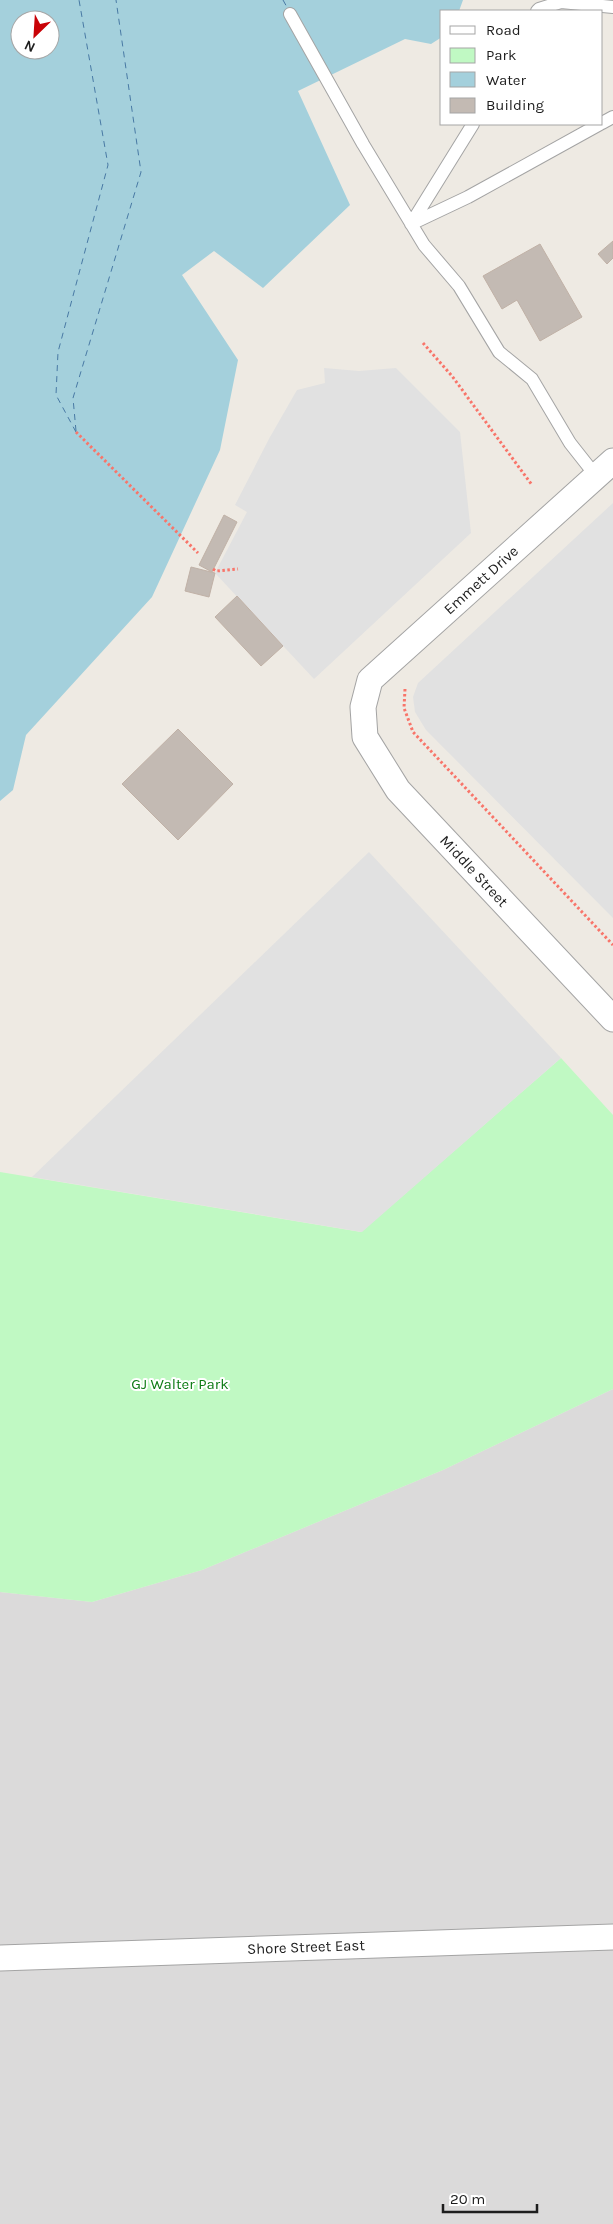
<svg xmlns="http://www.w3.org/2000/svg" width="613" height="2224" viewBox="0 0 613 2224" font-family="Karla,sans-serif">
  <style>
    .residential { fill: #dbdada }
    .park { fill: #c0f9c3 }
    .parking { fill: #e1e1e1 }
    .water { fill: #a4d0dc; fill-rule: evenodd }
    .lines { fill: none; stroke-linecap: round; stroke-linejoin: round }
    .ferry { stroke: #4879a4; stroke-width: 1; stroke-dasharray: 6 5; stroke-linecap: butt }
    .building { fill: #c3bab3; stroke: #c0b1a6 }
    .lane-casing { stroke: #a4a4a4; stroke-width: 14 }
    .street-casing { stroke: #a4a4a4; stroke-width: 27 }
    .path { stroke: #f8756a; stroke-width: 3; stroke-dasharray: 2.5 2.5; stroke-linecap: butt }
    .lane { stroke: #fff; stroke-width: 12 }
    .street { stroke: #fff; stroke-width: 25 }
    .labels { text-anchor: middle; stroke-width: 4; stroke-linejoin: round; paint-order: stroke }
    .street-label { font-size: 15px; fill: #1d1d1d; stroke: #fff }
    .park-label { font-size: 15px; fill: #0c7a13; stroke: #fff }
  </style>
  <rect width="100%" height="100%" fill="#eeeae3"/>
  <!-- residential -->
  <path class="residential" d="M613 1389V2224H0V1592L92 1602 202 1570 443 1470Z"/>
  <!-- park -->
  <path class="park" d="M561 1058 613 1115V1389L443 1470 202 1570 92 1602 0 1592V1172L361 1232Z"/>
  <!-- parking -->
  <path class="parking" d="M324 368 359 371 396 368 460 432 471 533 314 679 215 573 247 512 235 505 270 437 297 390 325 383Z
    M613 503V918L426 730 415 712 413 697 418 683Z
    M369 852 561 1058 362 1232 32 1177Z"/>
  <!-- water -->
  <path class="water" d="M0 0H463L459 11H442V37L431 44 405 39 298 91 350 205 263 288 214 251 182 275 238 360 220 450 152 597 26 735 13 790 0 801ZM20 20H50V50H20Z"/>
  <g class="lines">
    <!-- ferry -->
    <path class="ferry" d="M283 0 288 9
      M76 431 73 398 141 172 116 0
      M76 432 56 395 58 352 108 165 79 0"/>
  </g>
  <!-- building -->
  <path class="building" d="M613 241V258L607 264 598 254Z
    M540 244 582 317 540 341 517 300 502 309 483 276Z
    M224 515 237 522 212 572 199 565Z
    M191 567 215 573 209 597 185 591Z
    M237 596 283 646 261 666 215 617Z
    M178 729 233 784 178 840 122 784Z"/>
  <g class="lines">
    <defs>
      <path id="lane" d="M537 11 539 9 561 2 613 7
        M290 14 363 144 424 245 459 286 499 352 532 379 570 443 596 476
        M602 123 613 117
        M411 224 468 197 600 124
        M411 224 473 124"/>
      <path id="street" d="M613 461 370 680 363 707 365 737 398 790 613 1019
        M0 1958 613 1937"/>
    </defs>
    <!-- lane casing -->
    <use href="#lane" class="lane-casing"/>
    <!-- street casing -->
    <use href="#street" class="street-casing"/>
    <!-- path -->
    <path class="path" d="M423 343 452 376 532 485
      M76 432 198 553
      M213 569 216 571 238 569
      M405 689 404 708 413 732 613 945"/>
    <!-- lane -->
    <use href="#lane" class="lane"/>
    <!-- street -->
    <use href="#street" class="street"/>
  </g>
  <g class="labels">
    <!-- street labels -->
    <g class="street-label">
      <text transform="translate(481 580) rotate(-42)" y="5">Emmett Drive</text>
      <text transform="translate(474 871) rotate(47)" y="5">Middle Street</text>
      <text transform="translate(306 1947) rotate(-2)" y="5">Shore Street East</text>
    </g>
    <!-- park labels -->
    <g class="park-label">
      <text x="180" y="1389">GJ Walter Park</text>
    </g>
  </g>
  <!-- legend -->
  <rect x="440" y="10" width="162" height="115" fill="#ffffff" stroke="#a5a5a5"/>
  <rect x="450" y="26" width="25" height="8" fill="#ffffff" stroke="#a5a5a5"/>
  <text x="486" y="35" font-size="15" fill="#1d1d1d">Road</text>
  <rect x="450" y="48" width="25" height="15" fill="#c0f9c3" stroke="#a5a5a5"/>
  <text x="486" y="60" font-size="15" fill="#1d1d1d">Park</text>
  <rect x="450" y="72" width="25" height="15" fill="#a4d0dc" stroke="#a5a5a5"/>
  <text x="486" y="85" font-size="15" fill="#1d1d1d">Water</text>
  <rect x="450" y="98" width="25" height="15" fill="#c3bab3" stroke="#a5a5a5"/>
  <text x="486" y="110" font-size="15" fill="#1d1d1d">Building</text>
  <!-- north arrow -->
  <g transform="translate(35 35) rotate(205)"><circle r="24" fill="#ffffff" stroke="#a5a5a5"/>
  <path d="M0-4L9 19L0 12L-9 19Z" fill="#c90207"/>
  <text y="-8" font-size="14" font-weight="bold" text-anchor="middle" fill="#1d1d1d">N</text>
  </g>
  <!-- scale -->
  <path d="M443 2204v8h94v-8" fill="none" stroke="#1d1d1d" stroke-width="2.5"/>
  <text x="450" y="2204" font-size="15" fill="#1d1d1d" stroke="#ffffff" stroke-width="4" paint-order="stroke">20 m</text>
</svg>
